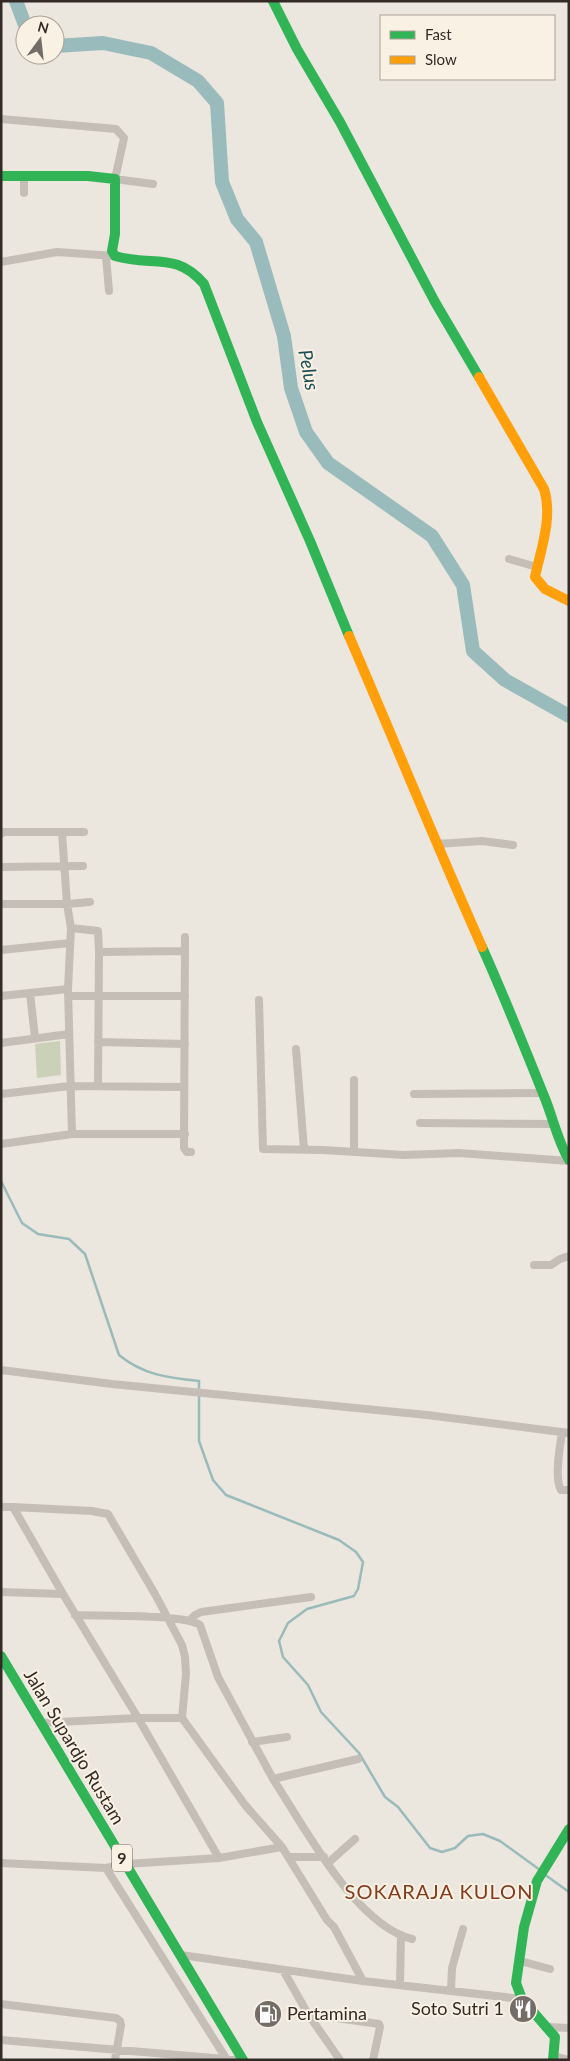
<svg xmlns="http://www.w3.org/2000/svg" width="570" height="2061" viewBox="0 0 570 2061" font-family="Lato,sans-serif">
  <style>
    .green { fill: #cbd1b8 }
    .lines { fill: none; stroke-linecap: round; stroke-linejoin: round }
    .stream { stroke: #9abbbc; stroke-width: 2.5 }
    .river { stroke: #9abbbc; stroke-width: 14 }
    .street { stroke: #c4beb7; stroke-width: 8 }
    .fast { stroke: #30b455; stroke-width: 10 }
    .slow { stroke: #ff9f0a; stroke-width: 10 }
    .labels { text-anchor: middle; stroke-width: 4; stroke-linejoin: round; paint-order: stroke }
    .shield { fill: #f9f1e4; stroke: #6f665f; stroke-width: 1 }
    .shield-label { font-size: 16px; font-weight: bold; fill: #342b26 }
    .street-label { font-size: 18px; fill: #342b26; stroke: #f9f1e4 }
    .poi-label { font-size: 18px; fill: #342b26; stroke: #f9f1e4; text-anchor: end }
    .water-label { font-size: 19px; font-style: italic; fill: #1b4e56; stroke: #f9f1e4 }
    .quarter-label { font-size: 20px; letter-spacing: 1px; fill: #833d1e; stroke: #f9f1e4 }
  </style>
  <rect width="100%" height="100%" fill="#ebe6de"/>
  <!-- green -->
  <path class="green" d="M60 1041 61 1075 37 1078 35 1044Z"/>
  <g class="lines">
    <!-- stream -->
    <path class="stream" d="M1 1181 22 1223 38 1234 69 1239 85 1254 119 1355C143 1375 169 1378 199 1381V1441L213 1480 226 1495 339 1540 356 1552 363 1562 358 1589 354 1596 307 1609 288 1623 279 1641 283 1657 308 1685 321 1712 359 1753 385 1797 398 1807 430 1848 442 1852 455 1848 468 1836 483 1834 500 1841 540 1870
      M544 1874 569 1892"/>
    <!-- river -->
    <path class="river" d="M16 1 25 25
      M55 46 103 43 151 53 198 81 217 103 222 182 237 219 256 242 284 336 291 388 306 432 328 463 432 536 463 585 473 651 505 680 569 716"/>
    <!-- street -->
    <path class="street" d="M1 119 116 129 124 138 115 179 153 184
      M24 193V176
      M106 256 109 291
      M1 262 57 252 115 256
      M509 559 537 567
      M62 833 67 904 71 928
      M1 834 4 832H84
      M437 844 482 841 513 845
      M1 867 83 866
      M1 904H67L90 902
      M185 937 184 1148 187 1152H191
      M1 950 70 943
      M30 993 35 1038
      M1 996 68 989
      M68 996H185
      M259 1000 263 1149 323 1150 404 1155 459 1153 569 1161
      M98 1042 185 1044
      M1 1043 69 1034
      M296 1049 304 1149
      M354 1080V1152
      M98 1086 99 952
      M1 1094 70 1086 184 1087
      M414 1094 543 1093
      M420 1123 554 1124
      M72 1134 68 989 71 928 98 931 99 952 185 951
      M1 1144 72 1134H185
      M534 1265H551L560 1259 569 1256
      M1 1370 112 1384 427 1415 569 1433
      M562 1432C560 1446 554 1479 561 1490H569
      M1 1507H13L63 1594
      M13 1507 92 1511 108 1514 155 1594 182 1645 185 1657 186 1674 182 1718 245 1805 282 1847 327 1920 334 1927 363 1981
      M1 1592 63 1594 138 1718 219 1858
      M75 1615C100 1616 184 1614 200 1625L218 1677 273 1779 358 1759
      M189 1621 195 1615 201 1612 311 1597
      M40 1723 138 1718H182
      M252 1742 287 1737
      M273 1779C304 1826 355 1925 412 1939
      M289 1857H324
      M1 1863 106 1868 126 1864 219 1858 282 1847
      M328 1863 355 1839
      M106 1868 227 2060
      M181 1955 363 1981 522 1999
      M520 1961 550 1969
      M283 1970 308 2014 340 2060
      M400 1985 401 1936
      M451 1991 452 1968 463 1929
      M1 2004 116 2018 120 2021 121 2025 115 2060
      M308 2014 379 2024 380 2027 373 2060
      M547 2027 569 2028
      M1 2040 237 2060
      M554 2056 569 2060"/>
    <!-- fast -->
    <path class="fast" d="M273 1 297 49 340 122 435 302 479 377
      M1 176H88L115 179V234L112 251 115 256C152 267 176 251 204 284L257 422 310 541 349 636
      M482 947C504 996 524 1046 544 1096 553 1117 557 1140 569 1160
      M1 1656 243 2060
      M553 2060 555 2037 522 1999 516 1983 524 1927 537 1881 569 1829"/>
    <!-- slow -->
    <path class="slow" d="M479 377 544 489C553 517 541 549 535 577L545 589 569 601
      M349 636C394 740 436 844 482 947"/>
  </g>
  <!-- icons -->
  <defs>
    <symbol id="restaurant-disc" viewBox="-11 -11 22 22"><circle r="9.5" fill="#746c66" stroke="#f9f1e4"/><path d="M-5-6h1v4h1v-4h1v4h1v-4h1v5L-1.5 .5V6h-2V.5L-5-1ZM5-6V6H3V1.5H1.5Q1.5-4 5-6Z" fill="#fff"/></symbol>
    <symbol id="fuel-disc" viewBox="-11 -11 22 22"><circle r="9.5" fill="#746c66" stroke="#f9f1e4"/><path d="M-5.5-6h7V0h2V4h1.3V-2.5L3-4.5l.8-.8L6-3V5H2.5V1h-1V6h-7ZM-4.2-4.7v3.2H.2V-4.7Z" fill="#fff"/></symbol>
  </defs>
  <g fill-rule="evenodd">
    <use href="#restaurant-disc" x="507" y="1993" width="32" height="32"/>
    <use href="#fuel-disc" x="252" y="1998" width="32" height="32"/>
  </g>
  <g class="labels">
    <!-- shield labels -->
    <rect class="shield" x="112" y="1844.5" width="20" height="27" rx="4"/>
    <g class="shield-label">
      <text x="122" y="1864">9</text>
    </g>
    <!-- street labels -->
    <g class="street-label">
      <text transform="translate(74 1747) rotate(59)" y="6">Jalan Supardjo Rustam</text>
    </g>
    <!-- poi labels -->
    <g class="poi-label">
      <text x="504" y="2015">Soto Sutri 1</text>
      <text x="287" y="2020" text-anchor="start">Pertamina</text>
    </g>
    <!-- water labels -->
    <g class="water-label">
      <text transform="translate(309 370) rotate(79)" y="7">Pelus</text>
    </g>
    <!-- quarter labels -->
    <g class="quarter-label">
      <text x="439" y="1899">SOKARAJA KULON</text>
    </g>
  </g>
  <!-- border -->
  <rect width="570" height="2061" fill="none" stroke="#342b26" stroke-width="5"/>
  <!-- legend -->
  <rect x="380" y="15" width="175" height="65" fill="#f9f1e4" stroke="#aaa298"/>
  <rect x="390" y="31" width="25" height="8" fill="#30b455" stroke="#aaa298"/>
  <text x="425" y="40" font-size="15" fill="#342b26">Fast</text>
  <rect x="390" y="56" width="25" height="8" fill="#ff9f0a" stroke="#aaa298"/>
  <text x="425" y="65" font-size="15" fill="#342b26">Slow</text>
  <!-- north arrow -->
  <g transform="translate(40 40) rotate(15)"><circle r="24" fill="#f9f1e4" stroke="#aaa298"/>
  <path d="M0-4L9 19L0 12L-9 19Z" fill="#746c66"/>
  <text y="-8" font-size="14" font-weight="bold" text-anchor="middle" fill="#342b26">N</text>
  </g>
</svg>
